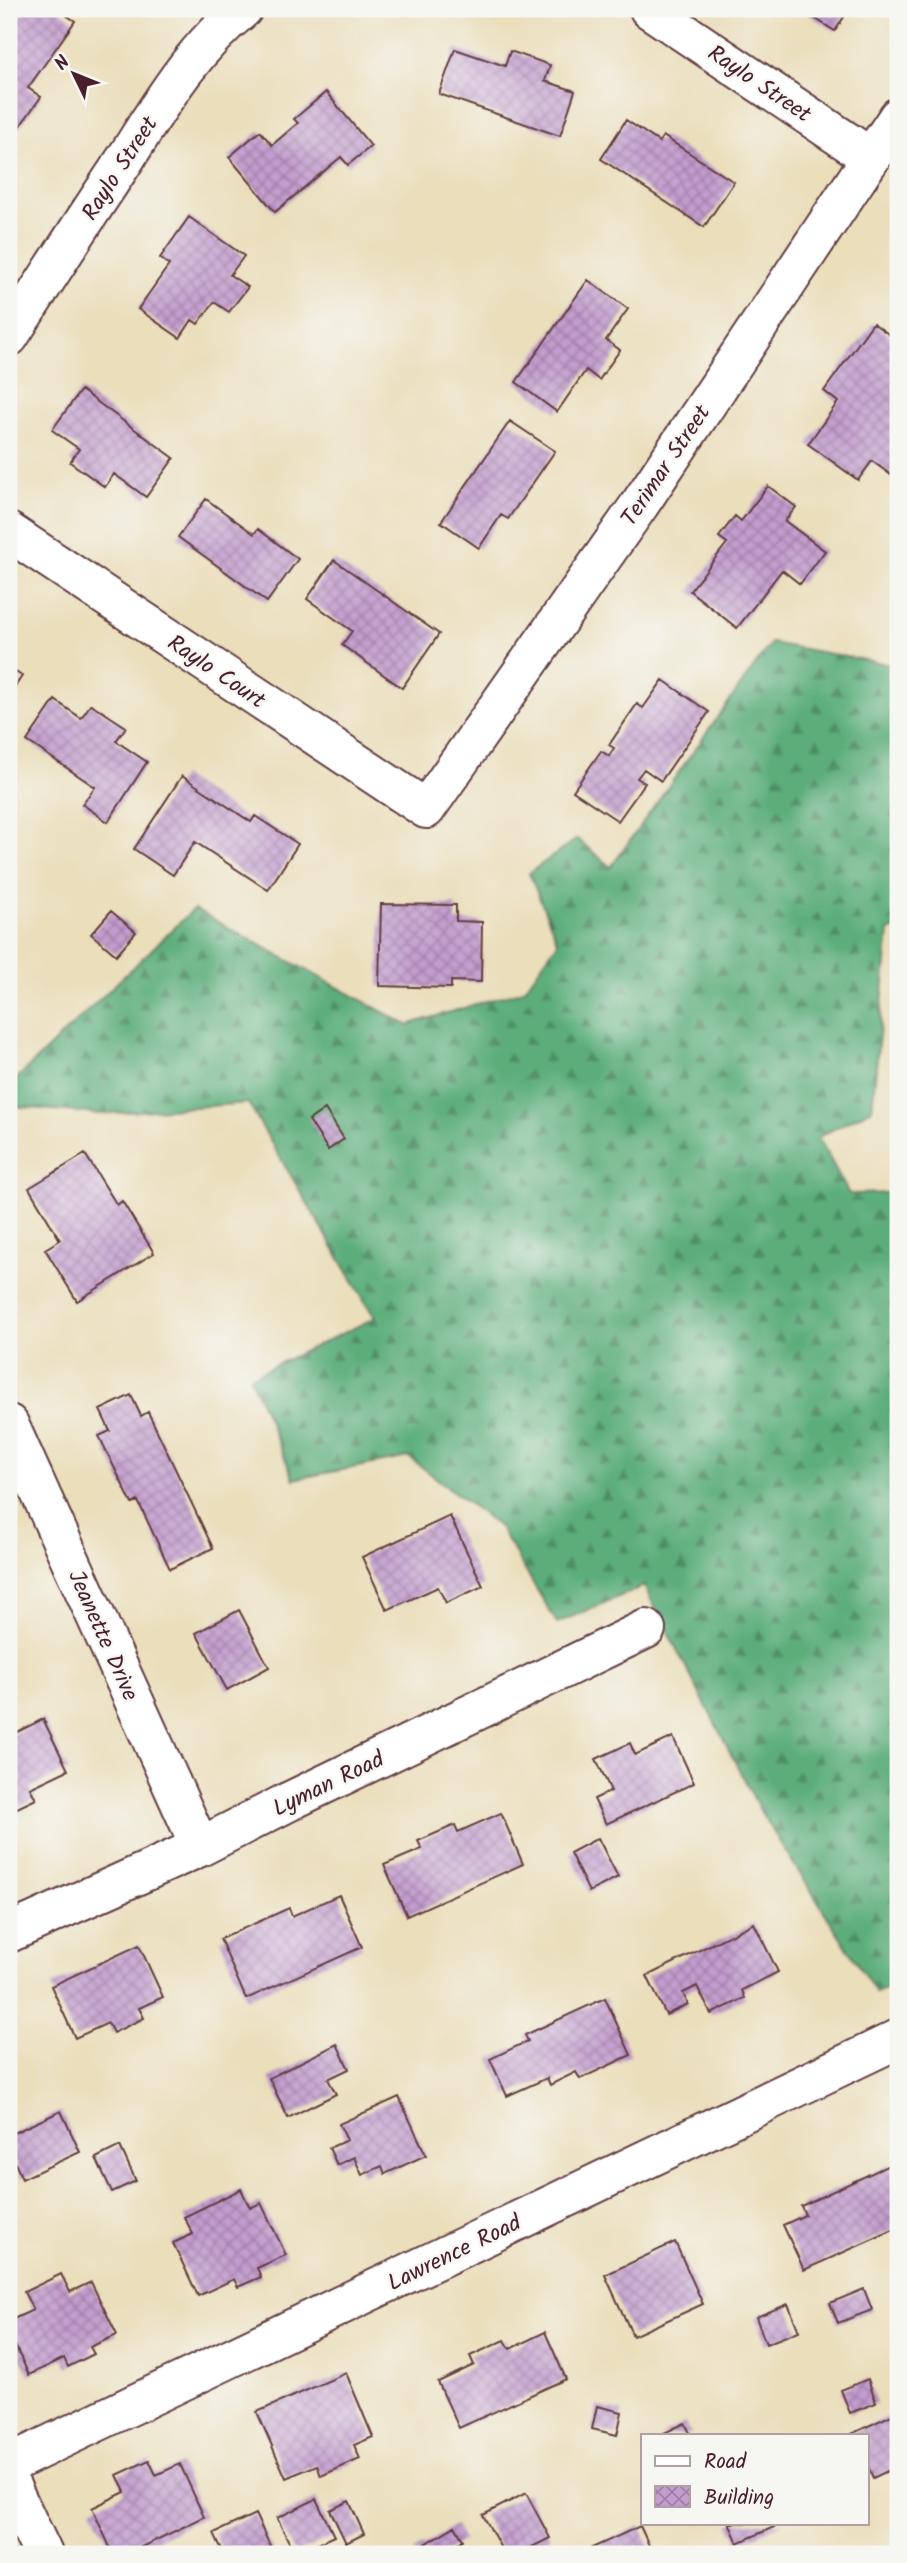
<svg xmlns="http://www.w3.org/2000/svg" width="907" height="2563" viewBox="0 0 907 2563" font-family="Kalam,sans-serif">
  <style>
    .forest { fill: url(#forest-firs); stroke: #536652; stroke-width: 2 }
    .building { fill: url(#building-cross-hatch) }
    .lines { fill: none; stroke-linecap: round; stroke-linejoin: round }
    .street-casing { stroke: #623c41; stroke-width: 42 }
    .street { stroke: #fff; stroke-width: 38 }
    .labels { text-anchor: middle; stroke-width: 5; stroke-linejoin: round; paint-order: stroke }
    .street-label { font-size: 23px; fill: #4a1f2b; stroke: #f6f6f2 }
  </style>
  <defs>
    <pattern id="forest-firs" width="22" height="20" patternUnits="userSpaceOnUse" patternTransform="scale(1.75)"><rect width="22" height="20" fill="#5cad7a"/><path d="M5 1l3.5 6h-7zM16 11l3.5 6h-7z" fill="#4e8c64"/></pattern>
    <pattern id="building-cross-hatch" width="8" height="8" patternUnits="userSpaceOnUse" patternTransform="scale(1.75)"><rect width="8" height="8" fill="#c29dce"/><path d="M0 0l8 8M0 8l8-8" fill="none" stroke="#a07fa7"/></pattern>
  </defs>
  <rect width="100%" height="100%" fill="#f6f6f2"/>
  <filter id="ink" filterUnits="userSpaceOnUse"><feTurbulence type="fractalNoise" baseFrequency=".0143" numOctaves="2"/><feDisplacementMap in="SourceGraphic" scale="14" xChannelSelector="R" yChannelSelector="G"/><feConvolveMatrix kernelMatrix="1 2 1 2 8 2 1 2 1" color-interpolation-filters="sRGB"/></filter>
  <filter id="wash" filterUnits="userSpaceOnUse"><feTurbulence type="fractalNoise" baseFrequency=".00686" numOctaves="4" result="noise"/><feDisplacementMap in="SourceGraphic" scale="28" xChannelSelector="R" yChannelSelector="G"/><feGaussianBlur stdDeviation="1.57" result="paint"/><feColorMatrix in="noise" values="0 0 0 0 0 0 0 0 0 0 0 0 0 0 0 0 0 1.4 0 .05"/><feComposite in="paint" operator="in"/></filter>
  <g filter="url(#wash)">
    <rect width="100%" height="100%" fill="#eadebb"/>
    <!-- forest -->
    <path class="forest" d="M771 643 898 666V928L889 931 872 1109 818 1137 849 1194 898 1193V1983L876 1993 762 1814 644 1586 557 1623 499 1527 409 1457 294 1479 250 1377 375 1318 248 1103 99 1114 9 1106V1086L194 909 407 1025 524 990 558 942 529 873 577 839 611 867Z"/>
    <g id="blocks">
      <!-- building -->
      <path class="building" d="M17 9H57L75 21 28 88 41 97 15 133 9 129V20Z
        M800 9H849L835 31Z
        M455 49 505 66 510 51 550 65 545 81 575 91 560 136 439 94Z
        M326 92 371 146 348 165 341 157 275 212 229 157 260 131 272 145 298 123 294 119Z
        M626 120 659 142 663 136 734 182 704 227 601 159Z
        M189 217 244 256 230 275 248 287 229 312 214 302 198 324 192 320 180 338 138 309 169 265 160 258Z
        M588 280 628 309 606 340 620 350 599 380 586 370 557 412 516 382Z
        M873 323 898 341V423L895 427 898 430V466L891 475 872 461 858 480 808 444 838 402 824 391Z
        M81 390 174 458 146 497 114 474 105 487 70 462 79 449 52 430Z
        M510 421 555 451 508 519 501 515 479 548 441 522Z
        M768 486 796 507 785 521 825 551 800 584 782 570 737 628 690 591 727 543 719 537 735 516 741 521Z
        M206 499 254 534 258 529 298 559 267 602 178 537Z
        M334 560 439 634 402 688 342 645 352 631 307 599Z
        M9 668 22 676 9 696Z
        M663 680 709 712 661 781 644 769 637 778 645 783 618 821 573 791 601 751 609 756 614 748 609 745 637 704 643 708Z
        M55 700 81 718 91 704 126 727 116 741 147 762 108 822 82 804 95 787 27 741Z
        M182 776 251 822 255 816 298 844 268 890 195 842 173 875 134 849Z
        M381 904 456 905V921L482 922 481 982 451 981V988L379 986Z
        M111 911 136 932 116 955 91 934Z
        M325 1109 344 1139 328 1150 309 1120Z
        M85 1154 117 1205 122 1201 154 1253 77 1301 45 1249 60 1240 29 1188Z
        M131 1395 141 1416 148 1412 213 1548 170 1569 138 1501 132 1504 99 1436 110 1431 100 1410Z
        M450 1516 483 1586 446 1603 438 1587 387 1610 362 1557Z
        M239 1610 269 1667 227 1690 196 1633Z
        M43 1719 68 1770 30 1788 36 1799 9 1812V1736Z
        M673 1737 694 1783 606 1824 594 1799 611 1791 596 1759 630 1743 635 1755Z
        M501 1813 523 1864 407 1916 384 1865 422 1849 418 1841 455 1825 458 1832Z
        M598 1838 618 1877 589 1892 570 1853Z
        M339 1895 362 1947 246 1999 220 1939 289 1908 292 1916Z
        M754 1923 778 1972 742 1990 745 1998 711 2014 697 1986 683 1993 688 2004 666 2015 647 1976Z
        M139 1945 163 1997 139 2008 144 2018 113 2033 108 2023 75 2038 51 1986Z
        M605 1998 631 2055 580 2079 576 2072 550 2085 547 2078 507 2096 490 2059 528 2041 525 2035Z
        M337 2044 349 2069 328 2079 336 2094 288 2118 269 2078Z
        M399 2097 426 2155 385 2174 382 2166 362 2175 354 2157 337 2165 329 2148 347 2140 339 2124Z
        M61 2111 80 2152 22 2179 9 2149V2135Z
        M120 2146 136 2181 112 2192 96 2158Z
        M889 2165 895 2178 898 2176V2228L804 2270 783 2225 805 2215 801 2206Z
        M241 2189 250 2208 261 2203 286 2255 257 2268 261 2277 238 2287 234 2279 198 2296 173 2243 193 2234 184 2217Z
        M675 2242 703 2304 633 2336 605 2275Z
        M61 2274 70 2292 91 2282 117 2335 90 2347 94 2354 68 2367 64 2358 29 2375 9 2333V2321L33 2310 24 2292Z
        M864 2289 872 2310 838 2323 830 2303Z
        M788 2304 799 2331 766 2344 756 2317Z
        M545 2332 566 2379 459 2428 438 2382 474 2365 470 2356 505 2340 510 2349Z
        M346 2373 373 2437 354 2445 360 2459 321 2476 317 2465 286 2478 257 2412Z
        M868 2379 876 2403 850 2413 841 2390Z
        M597 2406 622 2412 617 2435 592 2429Z
        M898 2412V2466L873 2478 867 2464V2435H849Z
        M685 2423 691 2435H660Z
        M149 2460 156 2475 180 2464 204 2517 127 2554H113L92 2508 125 2492 117 2475Z
        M526 2493 550 2538 518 2554H504L483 2515Z
        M316 2499 334 2536 295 2554 277 2518Z
        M349 2501 364 2534 346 2543 330 2510Z
        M255 2514 274 2554H224L214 2533Z
        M729 2523H783L738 2543Z
        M455 2526 463 2540 441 2554H416L414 2551Z
        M640 2526 653 2554H579Z"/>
    </g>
  </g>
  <g filter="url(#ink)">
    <use href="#blocks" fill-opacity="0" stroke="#623c41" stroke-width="2"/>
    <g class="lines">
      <defs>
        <path id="street" d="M649 9 870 157
          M9 337C47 278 85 219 124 161 158 108 192 49 243 9
          M9 532 426 809 640 504 898 117
          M9 1424 200 1847
          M9 1933 200 1847 290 1801 646 1629
          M9 2464 898 2039
          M9 2482 43 2554"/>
      </defs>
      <!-- street casing -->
      <use href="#street" class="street-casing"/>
      <!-- street -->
      <use href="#street" class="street"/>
    </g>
  </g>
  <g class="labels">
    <!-- street labels -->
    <g class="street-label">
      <text transform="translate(760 83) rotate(34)" y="8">Raylo Street</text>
      <text transform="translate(119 168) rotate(-57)" y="8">Raylo Street</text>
      <text transform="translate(665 465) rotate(-56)" y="8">Terimar Street</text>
      <text transform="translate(217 671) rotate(34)" y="8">Raylo Court</text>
      <text transform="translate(104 1635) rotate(66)" y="8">Jeanette Drive</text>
      <text transform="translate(328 1783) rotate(-26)" y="8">Lyman Road</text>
      <text transform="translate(454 2252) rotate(-26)" y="8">Lawrence Road</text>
    </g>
  </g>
  <!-- margin -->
  <rect width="907" height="2563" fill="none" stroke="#f6f6f2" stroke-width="35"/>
  <!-- legend -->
  <rect x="641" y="2434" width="228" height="91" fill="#f6f6f2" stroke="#b1a0a2" stroke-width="2"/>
  <rect x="655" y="2456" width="35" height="10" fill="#ffffff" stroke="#b1a0a2" stroke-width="2"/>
  <text x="704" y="2468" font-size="21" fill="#4a1f2b">Road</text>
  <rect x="655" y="2486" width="35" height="21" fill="url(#building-cross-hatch)" stroke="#b1a0a2" stroke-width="2"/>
  <text x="704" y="2504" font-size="21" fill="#4a1f2b">Building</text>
  <!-- north arrow -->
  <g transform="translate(74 74) rotate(313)" stroke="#f6f6f2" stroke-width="5" paint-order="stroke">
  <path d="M0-5L12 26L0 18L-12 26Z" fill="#4a1f2b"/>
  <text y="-10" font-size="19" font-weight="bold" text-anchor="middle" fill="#4a1f2b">N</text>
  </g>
</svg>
